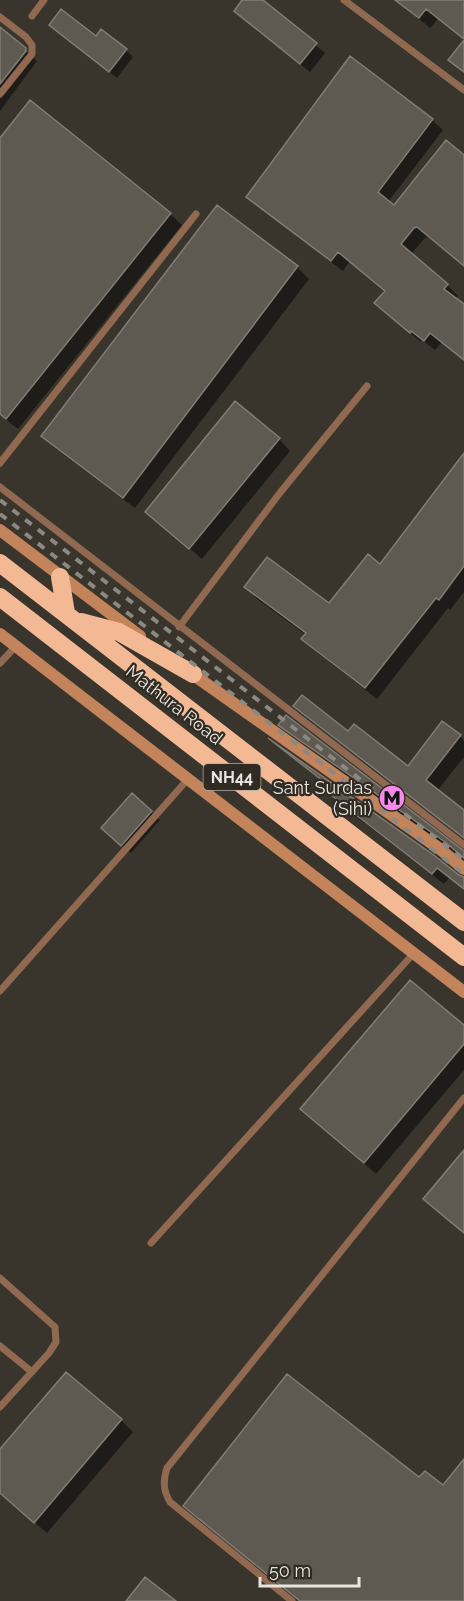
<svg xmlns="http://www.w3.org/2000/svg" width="464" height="1601" viewBox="0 0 464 1601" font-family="Raleway,sans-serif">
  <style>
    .shadow { fill: #0007 }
    .building { fill: #5e5a51; stroke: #827d74; stroke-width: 1.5 }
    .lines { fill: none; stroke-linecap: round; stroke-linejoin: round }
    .lane { stroke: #906950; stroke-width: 7 }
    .secondary { stroke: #c3845c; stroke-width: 12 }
    .highway { stroke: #f3b894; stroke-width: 18 }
    .rail { stroke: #8c8982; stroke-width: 4; stroke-dasharray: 8 8; stroke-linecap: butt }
    .labels { text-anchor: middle; stroke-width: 4.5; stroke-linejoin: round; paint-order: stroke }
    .shield { fill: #2f2b23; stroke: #b0ada7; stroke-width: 1.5 }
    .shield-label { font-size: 16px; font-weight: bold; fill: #e8e5e0 }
    .street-label { font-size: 18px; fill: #e8e5e0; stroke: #2f2b23 }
    .poi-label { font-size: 18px; fill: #e8e5e0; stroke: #2f2b23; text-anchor: end }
  </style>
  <rect width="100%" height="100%" fill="#39352d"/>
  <!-- shadow -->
  <path class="shadow" d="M244 0H261L325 53 310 72 244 19Z
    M397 0H464V39L438 19 430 28Z
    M0 29 37 61 0 111Z
    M59 32 96 38 126 50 133 57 117 78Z
    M432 120 443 130 388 202 394 207 464 156V267L428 237 425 238 411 254 447 285 458 296 455 299 464 305V360L442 342 435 350 422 340 421 342 387 313 386 292 350 261 343 271 259 207 248 197Z
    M0 140 170 214 182 225 18 429 0 415Z
    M297 267 309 279 135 508 55 448 43 436Z
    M279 439 290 451 202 559 147 512Z
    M464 455V592L450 610 448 608 377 699 314 650 303 639 306 635 257 599 246 587 330 605 380 566Z
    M295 706 349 733 408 768 460 736 464 741V757L437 791 464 812V839L306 717Z
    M280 725 464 852V859L292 736Z
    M281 749 434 857 458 877 464 878V890L449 878 444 884 332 798 321 786 324 782Z
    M132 795 160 820 131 853 112 837Z
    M464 1027V1070L376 1174 302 1109Z
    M121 1420 133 1432 47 1533 0 1493V1452Z"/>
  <!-- building -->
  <path class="building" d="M242 0H263L317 43 300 64 234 11Z
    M395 0H464V39L426 9 419 18Z
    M61 9 96 36 101 29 127 49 109 72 49 25Z
    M0 27 26 48V51L0 84Z
    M464 40V72L448 60Z
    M350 56 433 119 378 192 394 205 446 140 464 155V266L417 227 414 228 401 244 448 284 444 289 464 304V360L430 333 424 341 411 331 410 333 374 303 385 291 338 252 331 261 246 197Z
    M30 100 171 213 6 419 0 414V138Z
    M217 205 298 266 123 498 41 436Z
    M235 401 280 438 189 549 145 512Z
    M464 453V566L439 600 436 598 365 688 301 639 306 633 244 587 267 557 329 603 368 554 380 564Z
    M302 695 348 731 354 724 408 766 442 721 461 735 426 780 464 810V838L293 706Z
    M286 715 464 851V858L445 842 278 725Z
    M268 738 435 856 459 875 464 877V889L437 868 432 874 319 786 323 781Z
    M132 793 152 811 121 846 101 828Z
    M410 980 464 1025V1044L364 1163 300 1109Z
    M464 1150V1233L423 1199Z
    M66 1372 122 1419 34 1523 0 1493V1449Z
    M287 1374 419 1477 425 1471 443 1485 464 1459V1601H300L183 1506Z
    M145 1577 176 1601H126Z"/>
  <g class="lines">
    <!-- lane -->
    <path class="lane" d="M344 0 464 90
      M32 16 44 0
      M0 17 26 37 32 45V54L0 94
      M0 463 196 214
      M0 487 464 845
      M179 627 279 494 367 386
      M0 663 16 646
      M0 991 188 779
      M151 1243 414 953
      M0 1278 55 1327 56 1342 49 1353 0 1407
      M0 1346 32 1372
      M292 1601 170 1502C163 1490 163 1481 167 1468L464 1098"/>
    <!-- secondary -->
    <path class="secondary" d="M0 530 140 636
      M0 634 464 992
      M188 671 440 849 464 869"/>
    <!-- highway -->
    <path class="highway" d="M0 563 464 922
      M60 577 66 613
      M0 597 464 957
      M81 622 119 632 193 674"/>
    <!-- rail -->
    <path class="rail" d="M0 500 464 860
      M0 514 464 874"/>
  </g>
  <!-- icons -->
  <defs>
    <symbol id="metro-disc" viewBox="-11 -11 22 22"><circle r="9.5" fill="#f788ec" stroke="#2f2b23"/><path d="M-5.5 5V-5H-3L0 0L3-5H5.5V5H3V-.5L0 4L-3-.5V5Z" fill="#111"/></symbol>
  </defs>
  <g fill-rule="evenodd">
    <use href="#metro-disc" x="377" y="783" width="30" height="30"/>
  </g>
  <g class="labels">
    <!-- shield labels -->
    <rect class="shield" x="203.5" y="764" width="57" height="26" rx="4.5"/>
    <g class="shield-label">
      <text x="232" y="783">NH44</text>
    </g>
    <!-- street labels -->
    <g class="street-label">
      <text transform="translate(174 705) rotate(38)" y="6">Mathura Road</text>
    </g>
    <!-- poi labels -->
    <g class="poi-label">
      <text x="372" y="794">Sant Surdas<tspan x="372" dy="21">(Sihi)</tspan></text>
    </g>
  </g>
  <!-- scale -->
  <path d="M260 1577v9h99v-9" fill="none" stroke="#e8e5e0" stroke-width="3"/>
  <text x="269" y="1577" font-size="18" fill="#e8e5e0" stroke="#2f2b23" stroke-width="4.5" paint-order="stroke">50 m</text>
</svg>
